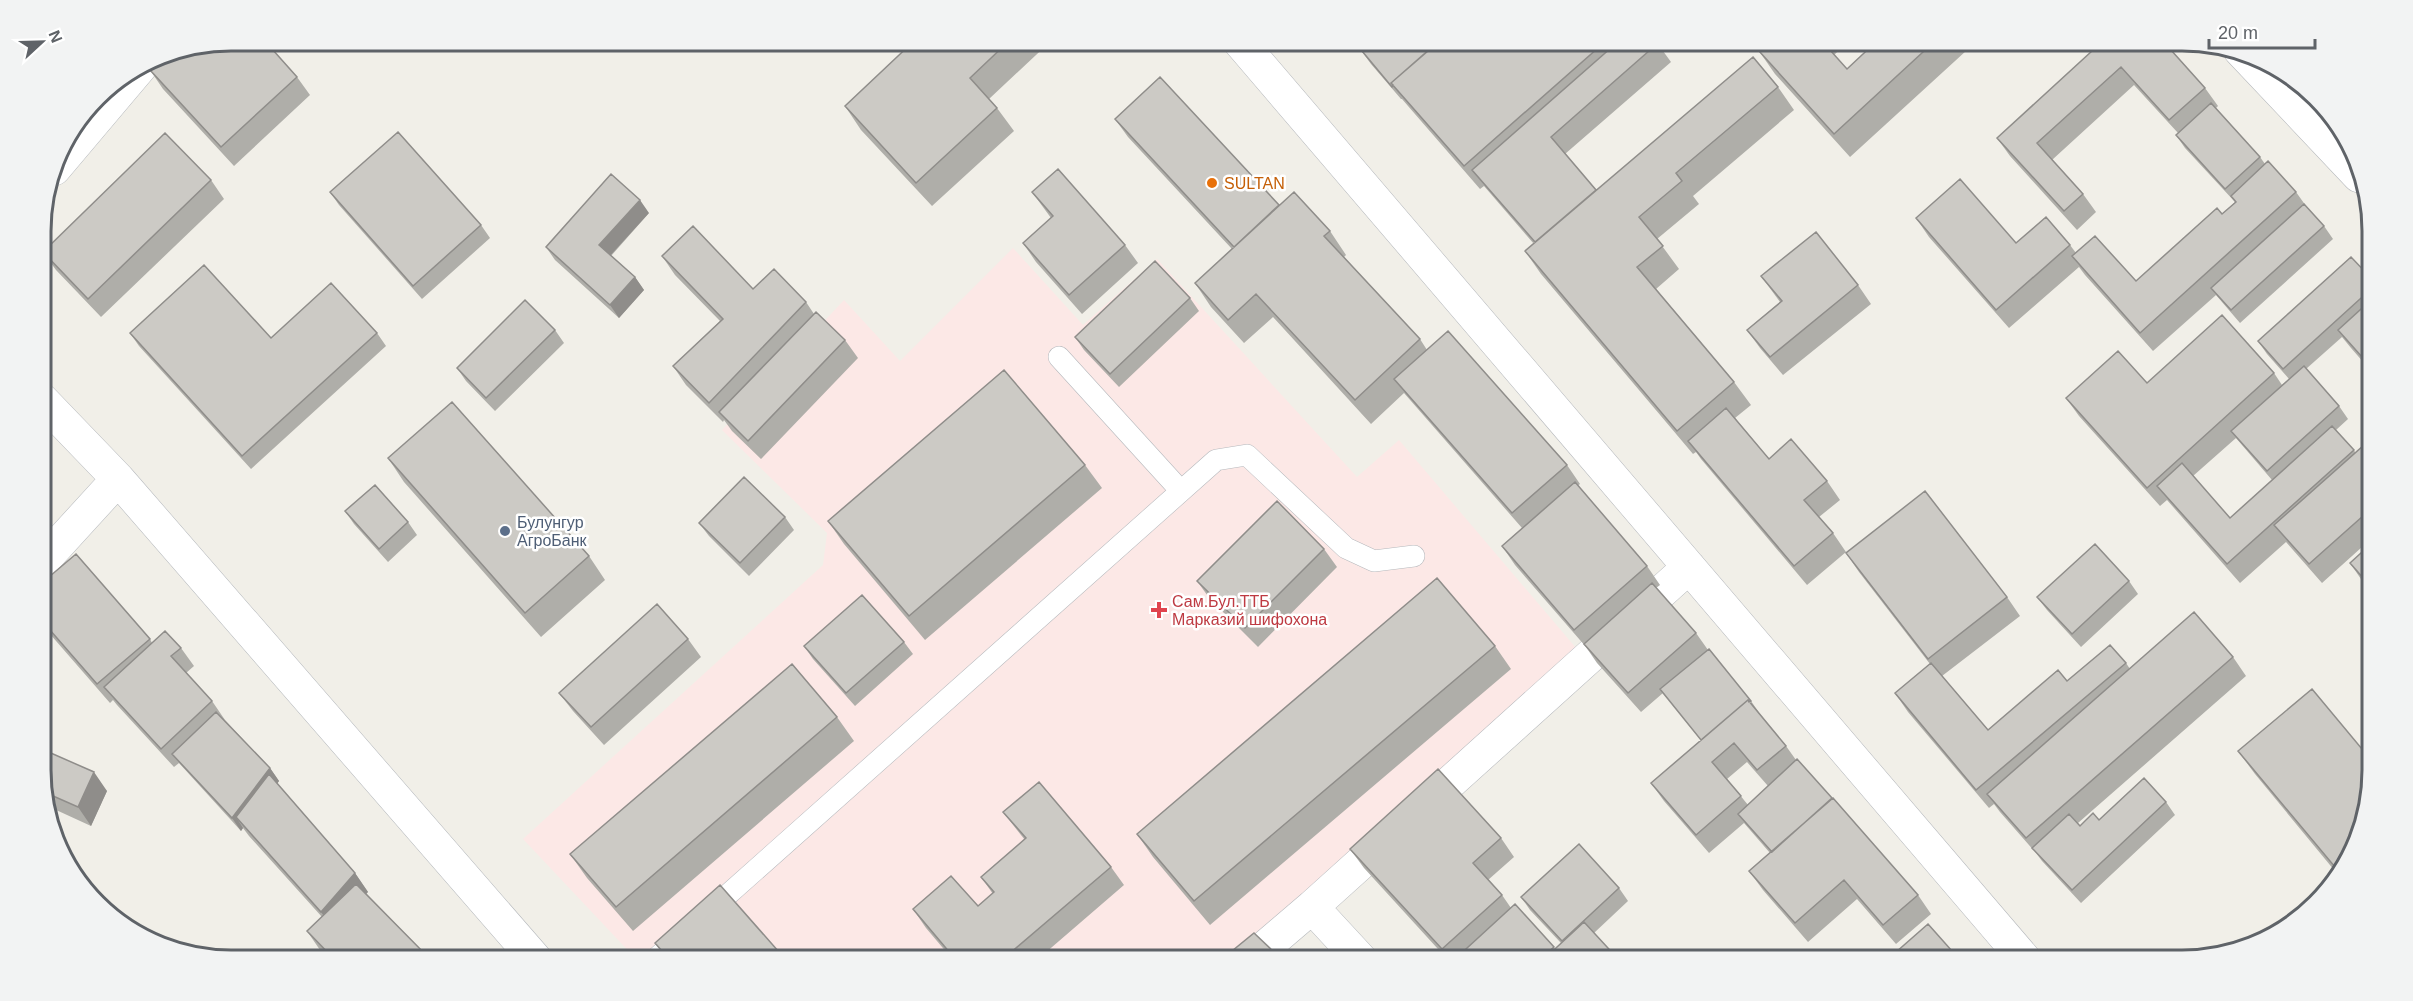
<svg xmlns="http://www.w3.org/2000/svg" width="2413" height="1001" viewBox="0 0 2413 1001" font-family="Helvetica,sans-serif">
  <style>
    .medical { fill: #fce8e6 }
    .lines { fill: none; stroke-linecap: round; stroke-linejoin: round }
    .lane-casing { stroke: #b5b8bc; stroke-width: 22 }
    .street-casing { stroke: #b5b8bc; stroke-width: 34 }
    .lane { stroke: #fff; stroke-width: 21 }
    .street { stroke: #fff; stroke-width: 33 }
    .wall { fill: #afaea9; fill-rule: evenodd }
    .shaded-wall { fill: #8f8d8a }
    .building { fill: #cccac5; stroke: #8f8d8a; stroke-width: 1.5 }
    .food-dot { fill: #e8710a; stroke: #fff; stroke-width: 2 }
    .service-dot { fill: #5c6f8a; stroke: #fff; stroke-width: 2 }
    .health-dot { fill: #e0444e; stroke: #fff; stroke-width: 2 }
    .labels { text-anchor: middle; stroke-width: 5; stroke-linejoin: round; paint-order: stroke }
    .food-label { font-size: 16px; fill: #c56008; stroke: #fff; text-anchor: start }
    .service-label { font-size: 16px; fill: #4e5e75; stroke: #fff; text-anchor: start }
    .health-label { font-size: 16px; fill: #be3a42; stroke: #fff; text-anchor: start }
    .rim { fill: none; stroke: #5f6368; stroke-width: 3 }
  </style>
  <rect width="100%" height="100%" fill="#f1efe8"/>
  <!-- medical -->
  <path class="medical" d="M1013 248 1083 325 1157 259 1357 477 1399 440 1582 655 1230 960H637L523 839 823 565 827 533 722 430 844 300 900 361Z"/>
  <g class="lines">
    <defs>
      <path id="lane" d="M1059 357 1180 490
        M706 914 1216 460 1247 455 1346 548 1374 561 1414 556
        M654 960 683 935"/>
      <path id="street" d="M1239 41 2025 960
        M2240 50 2359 176
        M54 169 141 66
        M42 400 118 479 536 960
        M43 561 118 479
        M1250 960 1312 907
        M1361 960 1312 907 1689 567"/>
    </defs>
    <!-- lane casing -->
    <use href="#lane" class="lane-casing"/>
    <!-- street casing -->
    <use href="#street" class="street-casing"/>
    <!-- lane -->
    <use href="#lane" class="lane"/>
    <!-- street -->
    <use href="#street" class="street"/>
  </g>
  <!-- wall -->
  <path class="wall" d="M915 40H1052L989 99 997 108 1014 131 932 206 861 130 845 106Z
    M1351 40H1418L1428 51 1440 40H1655L1671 62 1565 154 1596 190 1778 87 1794 110 1693 196 1699 204 1657 239 1679 269 1656 289 1734 382 1751 405 1735 418 1769 459 1827 481 1840 500 1819 517 1833 533 1846 552 1807 585 1701 459 1696 452 1693 454 1541 274 1525 251 1534 244 1484 186 1480 189 1408 106 1402 99H1401L1371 64 1363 53Z
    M1770 40H1850L1834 55 1847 69 1878 40H1978L1850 157 1775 74 1759 51Z
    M2080 40H2162L2205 88 2218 106 2216 108 2260 157 2265 164 2296 192 2306 206 2324 226 2333 239 2240 323 2216 295 2153 351 2085 275 2079 267 2009 328 1929 237 1916 218 2016 243 2070 245 2076 253 2136 281 2222 214 2235 202 2185 148 2176 135 2178 133 2134 85 2052 160 2083 194 2096 212 2077 230 2010 156 1997 138 2091 52Z
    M150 70 297 77 310 95 234 166 163 89Z
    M1115 119 1330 231 1346 255 1344 257 1420 339 1427 350 1567 465 1580 484 1577 486 1647 566 1660 585 1656 588 1696 633 1708 650 1751 701 1760 714 1786 746 1796 760 1918 895 1931 914 1896 944 1857 899 1808 942 1763 890 1749 871 1770 853 1744 823 1709 853 1664 801 1651 783 1701 740 1663 693 1641 712 1597 663 1586 647 1515 565 1502 546 1522 528 1404 393 1371 424 1273 317 1244 343 1211 307 1195 283 1232 249 1128 137ZM1747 762 1768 786 1748 805 1727 779Z
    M211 180 224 199 101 317 56 270 43 252Z
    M330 192 481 225 490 238 422 299 339 205Z
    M1032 192 1125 245 1138 263 1082 314 1036 262 1023 243 1051 218Z
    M649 213 611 256 635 277 644 290 619 318 555 260 546 247Z
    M662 256 753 289 806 302 814 314 845 340 858 358 761 459 732 431 724 420 723 422 686 385 673 366 720 321 675 275Z
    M1761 276 1858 285 1871 304 1783 375 1760 348 1747 330 1780 302Z
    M2371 278V371L2351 348 2342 337 2306 369 2339 406 2348 419 2336 430 2356 453 2372 438V538L2322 583 2286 542 2240 583 2167 500 2160 506 2079 416 2066 398 2147 383 2274 373 2282 385 2289 379 2267 354 2258 341ZM2236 438 2272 480 2230 518 2193 476Z
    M1190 298 1199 311 1119 387 1084 350 1075 337Z
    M555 330 564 343 495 411 466 381 457 368Z
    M130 333 271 338 377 333 386 346 251 469 139 346Z
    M388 458 589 556 605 580 541 637 404 482Z
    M1085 465 1102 488 925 640 844 544 828 521Z
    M345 511 408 522 417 535 388 562 354 524Z
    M785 517 794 530 749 576 709 536 699 523Z
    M2372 543V592L2363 582 2350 563Z
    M1324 549 1337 567 1258 647 1210 599 1197 581Z
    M1846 553 2007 597 2020 616 1942 676 1988 730 2067 681 2126 663 2130 669 2233 657 2246 676 2078 823 2080 826 2166 802 2175 815 2081 903 2042 861 2036 853 2000 812 1994 804 1989 808 1908 712 1895 693 1930 664 1859 572Z
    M2129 581 2138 594 2081 647 2047 610 2037 597Z
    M43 582 150 639 152 643 181 648 194 666 186 673 212 701 225 720 270 768 279 781 277 784 355 873 368 892 366 893 431 960H331L320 950 307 931 322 917 249 836 243 828 241 831 179 763 174 767 117 705 113 700 110 703 43 626Z
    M688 639 701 657 604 745 573 711 559 693Z
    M904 642 913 654 855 706 813 659 804 646Z
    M1495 646 1511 669 1210 925 1153 857 1137 834Z
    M837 717 854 741 633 931 587 878 570 854Z
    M44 750 107 791 91 826 54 809 50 818 44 807Z
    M2238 751 2362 832 2339 876 2255 774Z
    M1003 812 1111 867 1124 885 1037 960H953L926 928 913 909 978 906 993 894 981 877 1025 840 1017 830Z
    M1501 838 1514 857 1488 880 1502 895 1511 908 1555 949 1561 943 1530 910 1521 897 1619 888 1628 901 1594 933 1619 960H1448L1364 868 1350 849Z
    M655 943 786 960H667Z
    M1274 952 1279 960H1221Z"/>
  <!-- shaded-wall -->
  <path class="shaded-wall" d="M640 200 649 213 608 258 599 245Z
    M635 277 644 290 619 318 610 305Z
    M270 768 279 781 244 827 236 817 243 828 241 831 232 818Z
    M94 772 107 791 91 826 78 807Z
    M44 795 54 809 50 818 44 807Z
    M355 873 368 892 334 930 321 912Z"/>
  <!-- building -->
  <path class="building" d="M231 40H264L297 77 221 147 150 70 169 53Z
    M915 40H1010L970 78 997 108 916 183 845 106Z
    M1374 40H1418L1428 51 1391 83 1393 85 1392 87 1362 51Z
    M1440 40H1607L1464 166 1391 83Z
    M1620 40H1655L1658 43 1551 137 1596 190 1535 242 1472 170Z
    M1770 40H1821L1847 69 1878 40H1936L1834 134 1759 51Z
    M2082 40H2101L2091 50Z
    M2104 40H2162L2205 88 2169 120 2121 67 2037 143 2083 194 2064 211 1997 138Z
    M1753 57 1778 87 1676 173 1682 181 1639 217 1663 246 1637 267 1734 382 1677 431 1525 251Z
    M1160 77 1279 205 1234 247 1115 119Z
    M2211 103 2260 157 2225 189 2176 135Z
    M398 132 481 225 413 286 330 192Z
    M165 133 211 180 88 299 43 252Z
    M2268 161 2296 192 2140 333 2072 256 2095 236 2136 281 2217 208 2222 214 2236 202 2231 196Z
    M1058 169 1125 245 1069 295 1023 243 1053 216 1032 192Z
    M611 174 640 200 599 245 635 277 610 305 546 247Z
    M1960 179 2016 243 2046 217 2070 245 1996 310 1916 218Z
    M1294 192 1330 231 1324 236 1420 339 1355 400 1256 294 1228 320 1195 283Z
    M2304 204 2324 226 2231 310 2211 288Z
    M693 226 753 289 774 269 806 302 709 403 673 366 723 319 662 256Z
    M1816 232 1858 285 1770 357 1747 330 1782 301 1761 276Z
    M2351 257 2371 278V289L2283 369 2258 341Z
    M1155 261 1190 298 1110 374 1075 337Z
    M204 265 271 338 331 283 377 333 242 456 130 333Z
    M525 300 555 330 486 398 457 368Z
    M2371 300V367L2338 330Z
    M816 312 845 340 748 441 719 412Z
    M2222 315 2274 373 2147 488 2066 398 2118 351 2147 383Z
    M1448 331 1567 465 1512 513 1394 379Z
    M2304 366 2339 406 2267 471 2231 431Z
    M1004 370 1085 465 909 616 828 521Z
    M452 402 589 556 525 613 388 458Z
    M1726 408 1769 459 1791 439 1827 481 1804 500 1833 533 1794 566 1688 441Z
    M2332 426 2354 450 2227 564 2157 486 2182 463 2230 518Z
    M2372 438V508L2309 564 2274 525Z
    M744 477 785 517 740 563 699 523Z
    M1575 482 1647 566 1574 630 1502 546Z
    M375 485 408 522 379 549 345 511Z
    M1925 491 2007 597 1928 659 1846 553Z
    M1277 501 1324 549 1245 628 1197 581Z
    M2372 543V588L2350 563Z
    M2095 544 2129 581 2072 634 2037 597Z
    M76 554 150 639 97 684 43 622V582Z
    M1437 578 1495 646 1194 901 1137 834Z
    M1652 583 1696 633 1628 693 1584 644Z
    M862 595 904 642 846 693 804 646Z
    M657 604 688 639 591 727 559 693Z
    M2194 612 2233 657 2026 838 1987 794Z
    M165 631 181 648 171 656 212 701 161 749 104 687Z
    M2110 645 2126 663 1976 790 1895 693 1931 663 1988 730 2058 670 2067 681Z
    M1709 649 1751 701 1749 702 1748 700 1701 740 1660 689Z
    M792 664 837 717 616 907 570 854Z
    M2312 689 2372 761 2373 770 2362 832 2340 873 2238 751Z
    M1748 700 1786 746 1757 770 1734 743 1712 762 1741 796 1696 835 1651 783Z
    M216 712 270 768 232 818 172 754Z
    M44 750 94 772 78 807 44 792Z
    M1797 759 1832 798 1772 852 1738 814Z
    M1438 769 1501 838 1473 863 1502 895 1442 949 1350 849Z
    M269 774 355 873 321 912 236 817Z
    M2144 778 2166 802 2072 890 2032 848 2069 814 2080 826 2093 813 2099 820Z
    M1039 782 1111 867 1002 960H956L913 909 951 876 978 906 994 892 981 877 1026 838 1003 812Z
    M1833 798 1918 895 1883 925 1844 880 1795 923 1749 871Z
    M1579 844 1619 888 1562 941 1521 897Z
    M356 884 431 960H335L307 931Z
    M720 885 786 960H670L655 943Z
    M1515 904 1554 947 1539 960H1454Z
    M1584 922 1619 960H1543Z
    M1928 924 1960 960H1887Z
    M1254 933 1274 952 1265 960H1221Z"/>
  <!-- markers -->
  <circle class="food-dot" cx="1212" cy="183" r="6"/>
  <circle class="service-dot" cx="505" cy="531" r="6"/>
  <path class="health-dot" d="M1156 601h6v6h6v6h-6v6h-6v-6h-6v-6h6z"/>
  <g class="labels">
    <!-- food labels -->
    <g class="food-label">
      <text x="1224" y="189">SULTAN</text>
    </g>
    <!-- service labels -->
    <g class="service-label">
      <text x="517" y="528">Булунгур<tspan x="517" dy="18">АгроБанк</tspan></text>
    </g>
    <!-- health labels -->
    <g class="health-label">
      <text x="1172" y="607">Сам.Бул.ТТБ<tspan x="1172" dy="18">Марказий шифохона</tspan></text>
    </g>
  </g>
  <!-- crop -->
  <path d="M0 0H2413V1001H0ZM231 51H2182A180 180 0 0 1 2362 231V770A180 180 0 0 1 2182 950H231A180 180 0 0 1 51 770V231A180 180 0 0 1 231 51Z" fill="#f2f3f3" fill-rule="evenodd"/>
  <path class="rim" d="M231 51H2182A180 180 0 0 1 2362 231V770A180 180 0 0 1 2182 950H231A180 180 0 0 1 51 770V231A180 180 0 0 1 231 51Z"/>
  <!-- north arrow -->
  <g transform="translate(42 42) rotate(68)" stroke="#ffffff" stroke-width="4.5" paint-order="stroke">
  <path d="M0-4.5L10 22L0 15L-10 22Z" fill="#5f6368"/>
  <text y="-9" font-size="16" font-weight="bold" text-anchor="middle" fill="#5f6368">N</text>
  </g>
  <!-- scale -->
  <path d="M2209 39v9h106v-9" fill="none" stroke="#5f6368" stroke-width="3"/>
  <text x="2218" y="39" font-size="18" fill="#5f6368" stroke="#ffffff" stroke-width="4.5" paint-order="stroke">20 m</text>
</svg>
